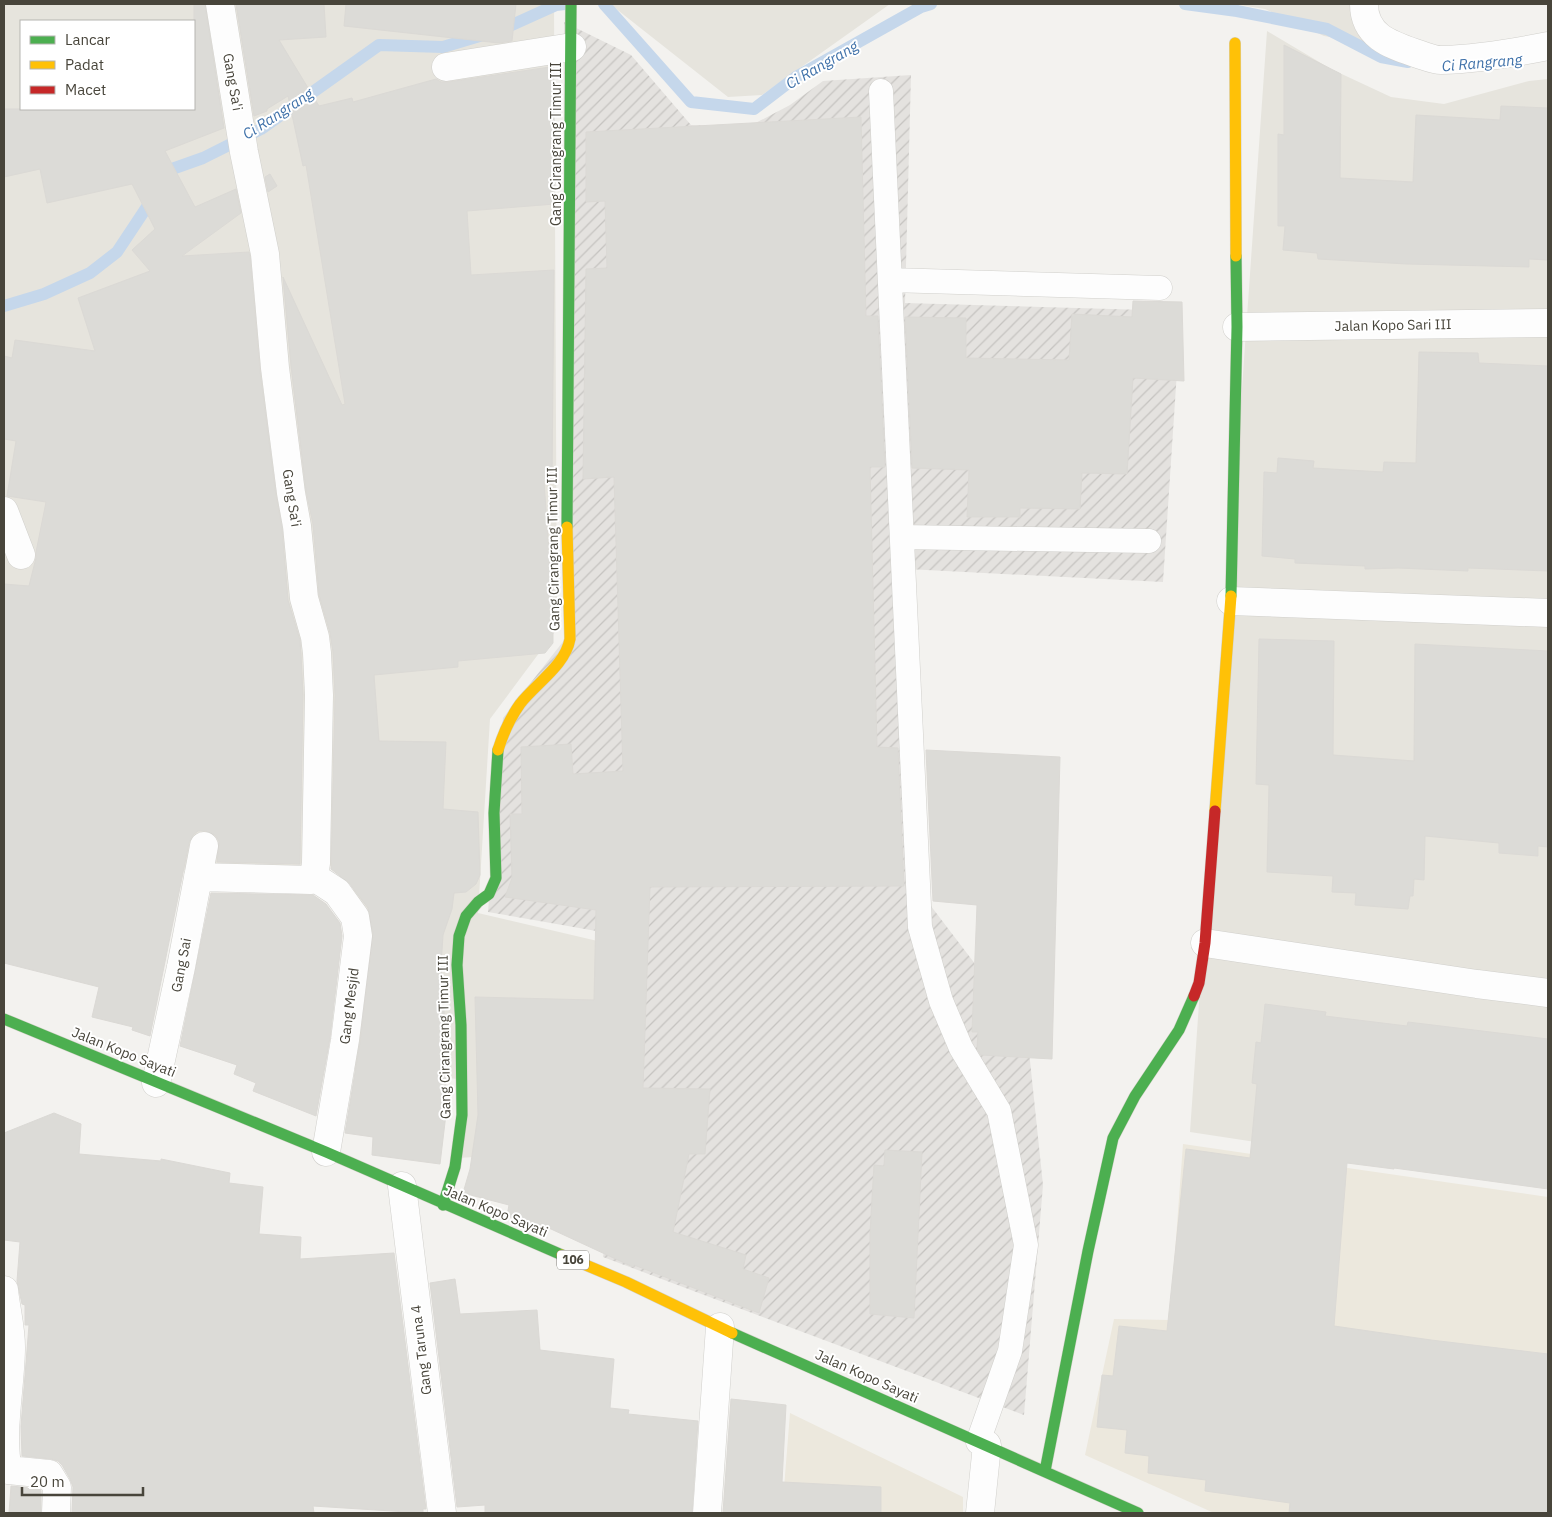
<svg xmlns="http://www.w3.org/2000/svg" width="1552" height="1517" viewBox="0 0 1552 1517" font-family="'IBM Plex Sans',sans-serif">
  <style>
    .residential { fill: #e6e4dd; fill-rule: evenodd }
    .commercial { fill: #ece8dd }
    .industrial { fill: url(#industrial-furrows) }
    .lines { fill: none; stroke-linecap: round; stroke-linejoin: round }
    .stream { stroke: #c5d7eb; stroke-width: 12 }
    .building { fill: #dcdbd7; stroke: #dbd9d5 }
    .lane-casing { stroke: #d1d0cc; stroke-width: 25 }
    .street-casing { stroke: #d1d0cc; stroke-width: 29 }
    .fast-casing { stroke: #d3d1c8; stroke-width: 12 }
    .slow-casing { stroke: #d3d1c8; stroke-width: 12 }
    .jam-casing { stroke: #d3d1c8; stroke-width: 12 }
    .lane { stroke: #fdfdfd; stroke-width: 24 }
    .street { stroke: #fdfdfd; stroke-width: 28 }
    .fast { stroke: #4caf50; stroke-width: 11 }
    .slow { stroke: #ffc107; stroke-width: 11 }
    .jam { stroke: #c62828; stroke-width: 11 }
    .labels { text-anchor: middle; stroke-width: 4; stroke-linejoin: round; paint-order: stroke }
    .shield { fill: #fff; stroke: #7f7d76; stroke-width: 1 }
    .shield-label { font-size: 12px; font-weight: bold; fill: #48453b }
    .street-label { font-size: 14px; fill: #48453b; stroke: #fff }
    .water-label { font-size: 15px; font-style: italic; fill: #3f71a9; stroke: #fff }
  </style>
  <defs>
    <pattern id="industrial-furrows" width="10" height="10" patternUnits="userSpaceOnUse" patternTransform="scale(1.25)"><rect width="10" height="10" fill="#e4e2df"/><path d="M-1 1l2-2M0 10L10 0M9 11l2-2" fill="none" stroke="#c5c3c0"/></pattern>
  </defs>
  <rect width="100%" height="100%" fill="#f3f2ef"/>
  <!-- residential -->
  <path class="residential" d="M4 4H554L557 629 490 719 478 913 606 943 605 1149 458 1158V1079L333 1067 356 865 74 873 16 890 4 928ZM21 21H194V109H21Z
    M610 4H890L762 95 728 97Z
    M1234 4H1364V43L1324 36 1265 9Z
    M1267 31 1331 69 1391 97 1444 104 1529 81 1548 79V1187L1190 1132Z"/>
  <!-- commercial -->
  <path class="commercial" d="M1183 1144 1548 1197V1513H1214L1085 1455 1114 1319 1170 1320Z
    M790 1413 963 1497V1513H782Z"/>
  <!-- industrial -->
  <path class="industrial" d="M564 22 631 55 691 125 746 128 790 105 823 81 911 75 905 303 1181 311 1163 582 907 569 921 893 1027 1032 1043 1185 1024 1415 603 1257 630 1060 619 935 488 912 503 718 569 634Z"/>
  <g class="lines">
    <!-- stream -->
    <path class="stream" d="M604 4 691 102 754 109 796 77 921 7 931 4
      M1185 4 1237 11 1327 29 1381 57 1408 62
      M4 306 44 294 90 273 117 252 172 169 203 158 261 129 379 45 443 47 503 29 556 5 565 4"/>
  </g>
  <!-- building -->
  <path class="building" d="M194 4H205L224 128 165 151 195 207 236 189 241 213 182 256 249 252 250 256 260 370 276 495 282 528 288 600 300 640 301 654 303 695 300 862V864L217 862 219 841 215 835 206 831H198L193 835 189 843 150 1036 132 1030 133 1027 92 1017 99 987 4 963V584L29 586 36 558V552L46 502 7 496 16 441 4 439V356L12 358 15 340 95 351 78 298 150 271 132 250 155 229 132 184 47 203 40 169 4 177V109H194Z
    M236 4H324L326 37 279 40 319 106 352 98 353 102 436 79 441 82H448L550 67 555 134V204L467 211 471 275 554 270 552 481H544L550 567H553V643L545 653 458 661V667L374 675 379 741 446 742 443 809 478 812 480 875 476 884 466 892 454 893 452 909 443 935 441 966 445 1026 446 1114 440 1164 372 1155 373 1137 345 1133 360 1042 373 934 368 908 349 883 331 869 335 695 333 652 330 633 319 595 313 524 306 491 291 366 283 277 342 405 345 404 306 165 303 166 288 96 267 109V111L254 116Z
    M346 4H516L512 41 499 43 344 26Z
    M1284 45 1341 74 1340 178 1413 182 1416 115 1500 120 1501 106 1548 108V260L1529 259V267L1407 264 1318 259 1317 253 1283 250 1285 226H1278V134L1284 135Z
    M861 117 866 316H878L885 467H870L877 747 898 748 904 886 650 887 643 1088 710 1089 705 1154H689L673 1232 746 1255 743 1269 769 1278 759 1313 634 1265 633 1267 551 1229 507 1216 509 1205 463 1193 470 1169 478 1115 475 997 594 1000 596 910 505 897 512 878 510 814H522L521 747 571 744 573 774 623 771 614 477 583 479 586 269 607 268 605 201 586 202V132Z
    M270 174 277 186 268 192 265 177Z
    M1133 301 1182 302 1184 381 1133 378 1127 474 1082 473 1080 509 1020 508V517H967L969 470 912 468 905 317 966 318V358L1069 360 1072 314 1132 317Z
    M1419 352 1478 353 1479 363 1548 366V571L1468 568V571L1398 568 1365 569V566L1295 563V559L1262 556 1264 472 1277 473 1278 458 1314 461 1313 468 1383 472 1384 462 1416 463Z
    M1259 639 1334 641 1333 755 1414 761 1415 644 1548 651V847L1538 846V856L1499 853V843L1425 836 1424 880 1414 879 1413 896H1410L1408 909 1355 905 1356 893 1332 892 1333 876 1267 872 1269 785 1256 784Z
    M926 750 1060 757 1052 1059 981 1055 977 1049 978 1032H972L977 905 933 901Z
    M211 893 313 895 326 904 340 923 342 936 330 1038 316 1116 253 1091 256 1083 234 1074 237 1065 180 1046Z
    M1265 1004 1326 1012 1325 1016 1407 1026 1408 1022 1548 1039V1189L1394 1168V1169L1347 1163 1334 1326 1431 1340 1548 1354V1513H1289L1290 1503 1205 1491 1206 1480 1148 1473 1149 1456 1125 1453 1127 1430 1097 1427 1102 1375 1113 1376 1119 1326 1167 1331 1186 1149 1250 1158 1257 1084 1252 1083 1256 1042 1261 1043Z
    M54 1113 81 1124 79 1154 161 1161V1159L230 1173 229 1183 263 1187 259 1234 301 1237 300 1259 394 1253 426 1509H423V1513L313 1506 314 1513H72L73 1487 70 1479 62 1465 58 1461 51 1459 22 1456 21 1426 29 1325H25V1305L22 1304 17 1281 20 1242 4 1240V1133Z
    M885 1150 922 1152 914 1318 870 1314V1233L874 1165 884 1166Z
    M455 1279 460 1314 537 1310 540 1350 614 1359 610 1408 629 1410 628 1414 698 1421 692 1513H485V1505L457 1507 430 1283Z
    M731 1399 786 1405 782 1482 881 1487V1513H723Z
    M11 1486 40 1489 41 1491V1513H9Z"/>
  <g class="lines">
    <defs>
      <path id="lane" d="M881 91 920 927 941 1001 961 1048 999 1111 1026 1245 1010 1351 978 1442
        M890 280 1160 288
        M902 537 1149 541"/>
      <path id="street" d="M1364 4C1364 37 1392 45 1418 54 1425 56 1433 60 1441 60 1477 59 1513 53 1548 46
        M446 67 572 47
        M1237 327 1548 323
        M4 511 21 555
        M1231 601 1548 613
        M198 877 311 880 314 877 316 863 319 695 317 653 315 637 304 598 297 526 291 493 275 368 265 254 244 152 220 4
        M314 877 337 892 355 917 358 936 345 1040 326 1152
        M1205 943 1477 984 1548 993
        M156 1083 181 967 204 846
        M402 1186 442 1513
        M4 1290C6 1309 11 1328 11 1347 11 1385 0 1433 8 1470L49 1474 57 1487 56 1513
        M707 1513 720 1327
        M980 1513 987 1445"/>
      <path id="fast" d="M567 527 571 4
        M1231 596 1237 327 1236 256
        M4 1019 326 1152 562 1255
        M443 1205 455 1167 462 1115 461 1025 457 965 459 936 466 916 478 902 489 894 496 878 494 813 498 750
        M732 1333 1138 1513
        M1045 1471 1088 1251 1113 1138 1135 1096 1179 1030 1194 996"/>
      <path id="slow" d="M1235 43 1236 256
        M498 750C503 734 510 718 520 704 536 683 565 666 570 639L567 527
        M1215 811 1231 596
        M562 1255 626 1282 732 1333"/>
      <path id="jam" d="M1194 996 1199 983 1205 943 1215 811"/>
    </defs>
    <!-- lane casing -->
    <use href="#lane" class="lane-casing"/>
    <!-- street casing -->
    <use href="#street" class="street-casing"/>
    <!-- fast casing -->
    <use href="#fast" class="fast-casing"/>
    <!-- slow casing -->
    <use href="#slow" class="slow-casing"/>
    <!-- jam casing -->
    <use href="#jam" class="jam-casing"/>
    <!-- lane -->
    <use href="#lane" class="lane"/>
    <!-- street -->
    <use href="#street" class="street"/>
    <!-- fast -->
    <use href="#fast" class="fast"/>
    <!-- slow -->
    <use href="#slow" class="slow"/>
    <!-- jam -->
    <use href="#jam" class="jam"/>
  </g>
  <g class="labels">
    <!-- shield labels -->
    <rect class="shield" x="557" y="1250.5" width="32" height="19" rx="4"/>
    <g class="shield-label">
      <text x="573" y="1264">106</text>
    </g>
    <!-- street labels -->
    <g class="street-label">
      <text transform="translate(233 82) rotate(80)" y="5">Gang Sa'i</text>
      <text transform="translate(556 144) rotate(-90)" y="5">Gang Cirangrang Timur III</text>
      <text transform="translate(1393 325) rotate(-1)" y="5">Jalan Kopo Sari III</text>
      <text transform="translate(292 498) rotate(81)" y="5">Gang Sa'i</text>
      <text transform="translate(553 549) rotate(-91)" y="5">Gang Cirangrang Timur III</text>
      <text transform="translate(181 965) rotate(-79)" y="5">Gang Sai</text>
      <text transform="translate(349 1006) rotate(-83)" y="5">Gang Mesjid</text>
      <text transform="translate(444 1037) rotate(-91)" y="5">Gang Cirangrang Timur III</text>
      <text transform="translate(124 1052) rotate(22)" y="5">Jalan Kopo Sayati</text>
      <text transform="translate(496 1211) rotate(23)" y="5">Jalan Kopo Sayati</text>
      <text transform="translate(421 1350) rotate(-97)" y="5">Gang Taruna 4</text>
      <text transform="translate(867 1376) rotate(24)" y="5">Jalan Kopo Sayati</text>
    </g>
    <!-- water labels -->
    <g class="water-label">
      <text transform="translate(1482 63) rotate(-5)" y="5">Ci Rangrang</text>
      <text transform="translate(822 65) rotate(-30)" y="5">Ci Rangrang</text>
      <text transform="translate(278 114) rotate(-33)" y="5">Ci Rangrang</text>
    </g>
  </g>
  <!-- border -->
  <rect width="1552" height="1517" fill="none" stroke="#48453b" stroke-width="10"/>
  <!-- legend -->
  <rect x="20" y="20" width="175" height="90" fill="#ffffff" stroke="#b6b5b1"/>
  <rect x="30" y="36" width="25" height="8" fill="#4caf50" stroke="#b6b5b1"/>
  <text x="65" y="45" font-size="15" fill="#48453b">Lancar</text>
  <rect x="30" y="61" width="25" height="8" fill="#ffc107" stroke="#b6b5b1"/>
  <text x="65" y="70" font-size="15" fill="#48453b">Padat</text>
  <rect x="30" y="86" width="25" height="8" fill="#c62828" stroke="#b6b5b1"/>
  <text x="65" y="95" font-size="15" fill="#48453b">Macet</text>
  <!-- scale -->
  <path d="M22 1487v8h121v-8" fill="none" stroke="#48453b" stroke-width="2.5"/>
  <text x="30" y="1487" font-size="15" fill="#48453b" stroke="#ffffff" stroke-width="4" paint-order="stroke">20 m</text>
</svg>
